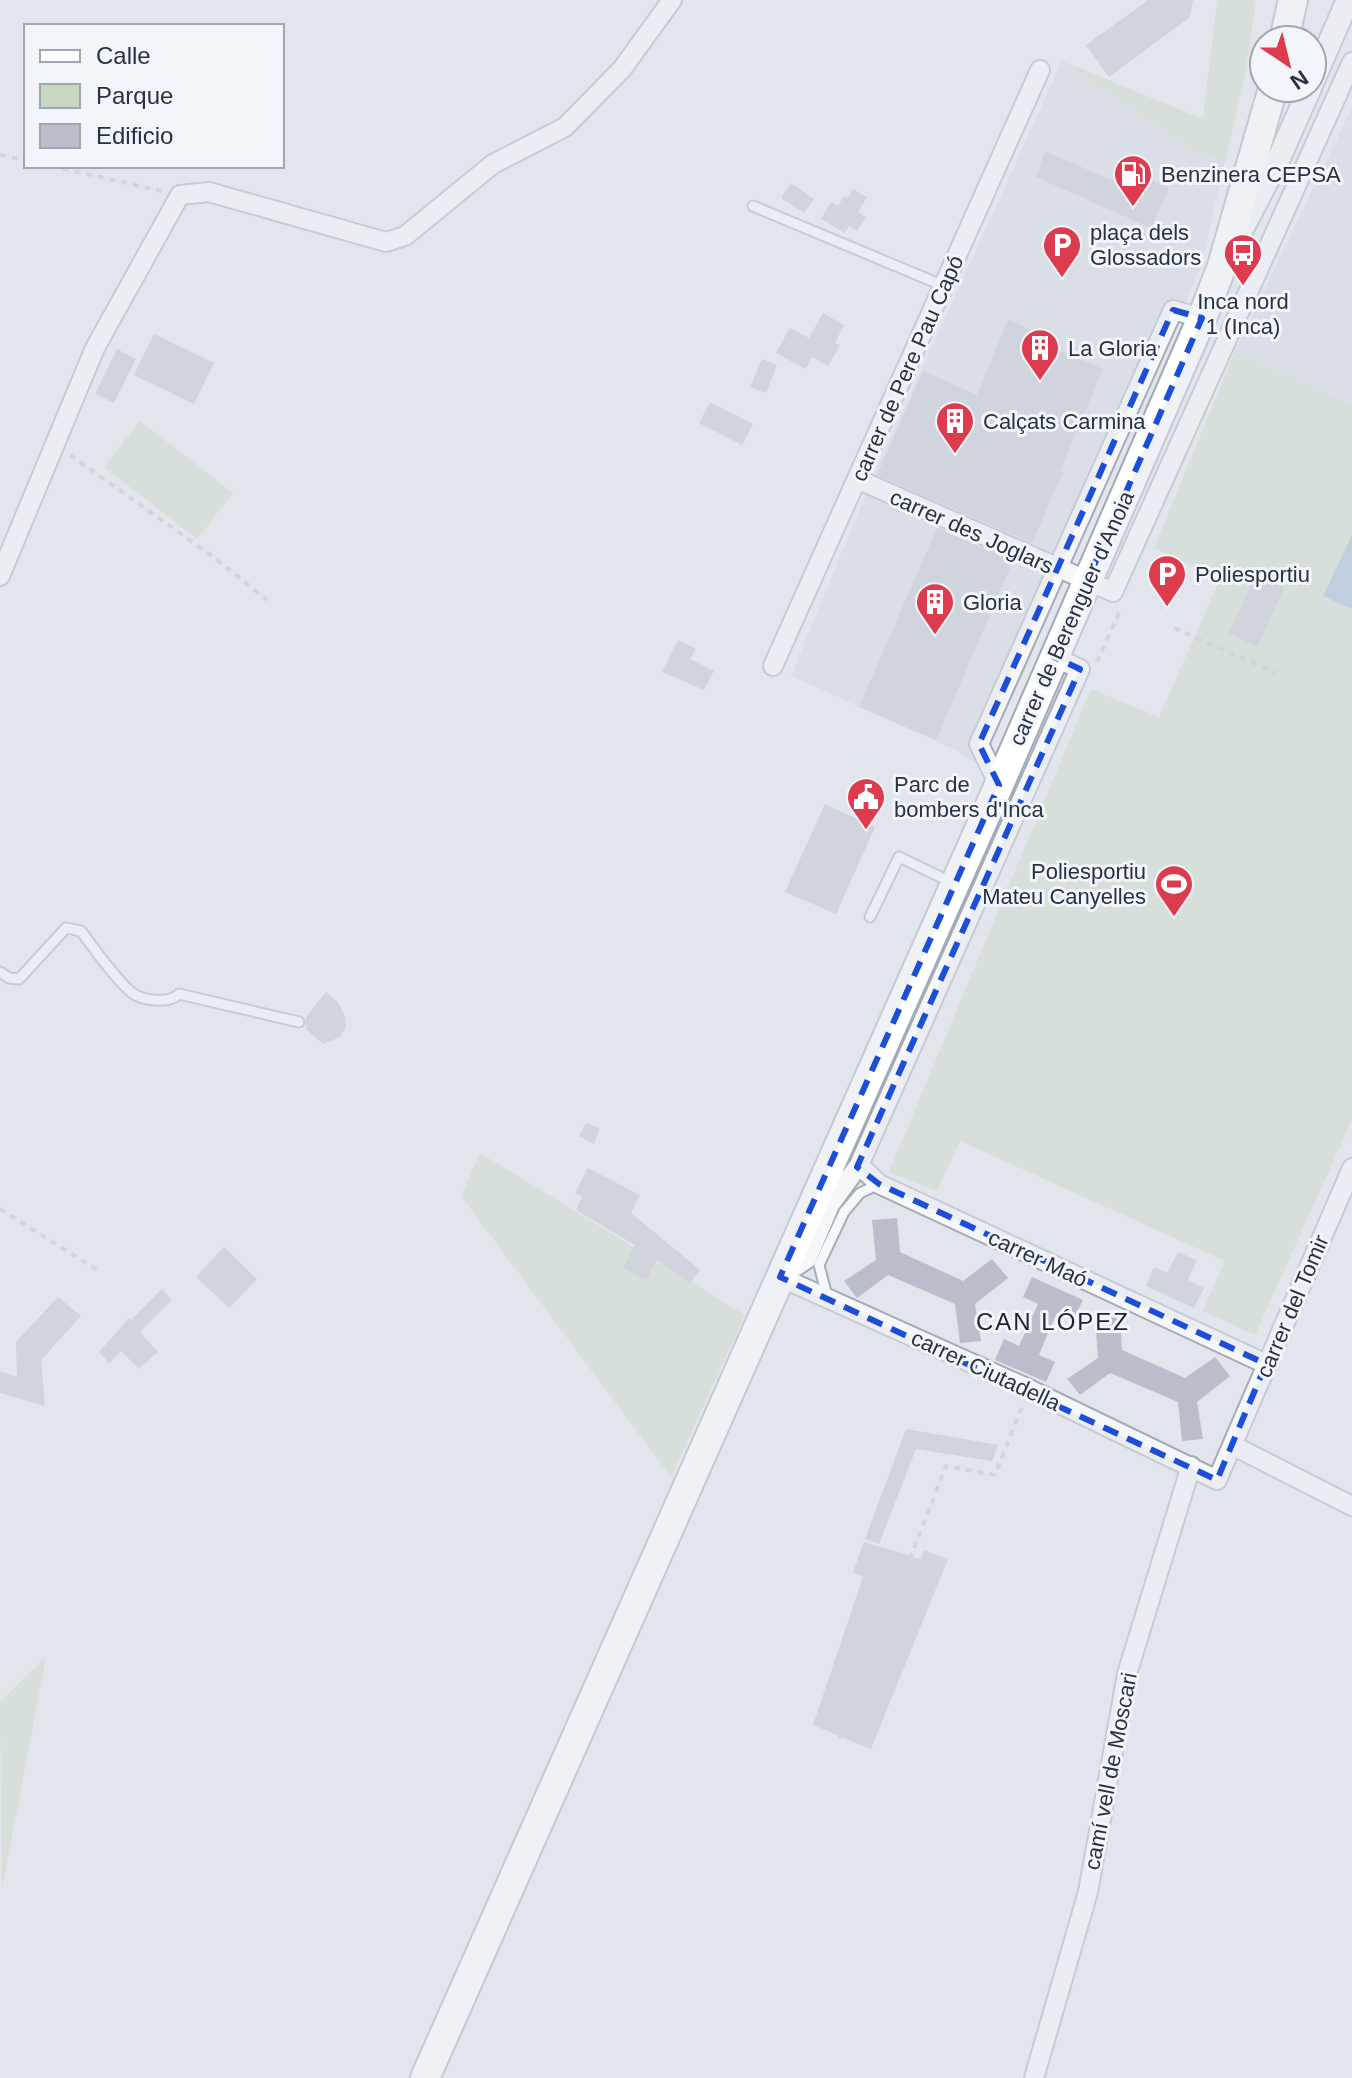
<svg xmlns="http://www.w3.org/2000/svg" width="1352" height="2078" viewBox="0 0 1352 2078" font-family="Arial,sans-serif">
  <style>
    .built { fill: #d0d4de }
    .green { fill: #c7d7c2 }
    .water { fill: #9ab2cf }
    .building { fill: #b9beca }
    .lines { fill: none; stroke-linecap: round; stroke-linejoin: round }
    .service-casing { stroke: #a6acb7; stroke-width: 13 }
    .minor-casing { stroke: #a6acb7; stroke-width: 22 }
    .tertiary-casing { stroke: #a6acb7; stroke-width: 26 }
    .primary-casing { stroke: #a0a9b9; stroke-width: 32 }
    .path { stroke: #bcc0c7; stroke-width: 4; stroke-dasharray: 6 6; stroke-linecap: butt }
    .service { stroke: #f5f7f9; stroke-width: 9 }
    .minor { stroke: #f5f7f9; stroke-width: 18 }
    .tertiary { stroke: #f5f7f9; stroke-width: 22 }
    .primary { stroke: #fff; stroke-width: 28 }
    .marked { fill: none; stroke: #1d4ed8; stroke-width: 6; stroke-dasharray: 16 10; stroke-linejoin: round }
    .labels { text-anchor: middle; stroke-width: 6; stroke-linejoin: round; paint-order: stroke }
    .poi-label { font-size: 22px; fill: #283246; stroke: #f2f5f9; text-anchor: start }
    .street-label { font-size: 22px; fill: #283246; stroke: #f2f5f9 }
    .neighbourhood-label { font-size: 24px; letter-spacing: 2px; fill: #1a2337; stroke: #f2f5f9 }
  </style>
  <rect width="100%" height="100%" fill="#e2e5ec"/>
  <!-- built -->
  <path class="built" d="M1062 61 1191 149 1225 161 1201 266 980 767 958 751 791 676 875 472Z
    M1352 108V407L1235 351Z"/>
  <!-- green -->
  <path class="green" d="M1217 0H1256L1244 81 1225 161 1191 149 1062 61 1203 119Z
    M1235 351 1352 406V1120L1255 1335 1203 1311 1225 1261 960 1141 937 1191 889 1172 1091 689 1159 717 1220 579 1154 548Z
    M140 421 233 493 197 539 104 467Z
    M480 1153 745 1315 671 1477 461 1196Z
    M46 1657 2 1888 0 1702Z"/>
  <!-- water -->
  <path class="water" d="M1352 535V609L1323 596Z"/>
  <!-- building -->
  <path class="building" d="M1148 0H1193L1190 17 1109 77 1086 45Z
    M1045 151 1111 180 1119 165 1169 188 1151 228 1036 177Z
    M791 183 814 199 804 213 781 198Z
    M853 189 867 197 858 212 866 217 857 231 849 226 845 233 821 219 831 202 838 206 844 196 848 198Z
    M823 313 844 325 835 343 840 345 828 366 812 357 806 369 776 353 790 328 809 338Z
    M1008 320 1042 334 1039 342 1103 369 1060 471 1063 472 1032 543 877 475 923 371 977 395Z
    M154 334 214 363 194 404 134 375Z
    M117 349 136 359 114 403 95 394Z
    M762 359 777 365 766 393 750 387Z
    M710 402 753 424 742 445 699 423Z
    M937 528 1013 561 936 740 859 707Z
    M1256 575 1284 588 1257 647 1229 633Z
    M678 640 696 649 690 659 714 671 704 690 662 672Z
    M825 804 875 827 836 914 785 892Z
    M326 992 338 1002 345 1017 346 1027 340 1037 323 1044 306 1029V1017Z
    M586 1123 600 1128 594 1144 579 1136Z
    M588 1168 640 1195 631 1213 700 1270 690 1283 657 1260 646 1280 623 1268 635 1245 576 1210 582 1197 575 1193Z
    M897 1218 900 1252 963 1281 992 1259 1008 1278 975 1304 981 1341 960 1343 955 1304 888 1275 857 1298 844 1281 876 1260 872 1220Z
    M224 1247 257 1279 229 1308 196 1277Z
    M1178 1252 1197 1260 1188 1280 1204 1288 1194 1308 1146 1286 1154 1267 1167 1273Z
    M1032 1277 1083 1300 1073 1320 1057 1313 1047 1335 1039 1355 1055 1362 1046 1382 995 1360 1004 1339 1019 1346 1038 1304 1023 1297Z
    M162 1289 172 1300 140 1332 158 1352 139 1369 121 1351 109 1363 99 1352 129 1318 131 1320Z
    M58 1297 81 1316 41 1360 45 1406 0 1393V1371L17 1377 16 1342Z
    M1120 1315 1122 1350 1185 1378 1215 1357 1230 1376 1197 1402 1203 1439 1182 1441 1178 1402 1110 1373 1080 1395 1067 1379 1098 1358 1095 1318Z
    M906 1429 998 1445 992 1461 916 1449 879 1544 865 1539Z
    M864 1542 921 1559 924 1550 948 1559 871 1749 813 1725 863 1577 853 1572Z"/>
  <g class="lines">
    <defs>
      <path id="service" d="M753 206 944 286
        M870 917 899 857 951 882
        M0 972 9 978 19 979 66 928 81 931C96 951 112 975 131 992 142 1001 169 1004 179 994L299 1022
        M827 1296 819 1265 844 1212 860 1193 879 1184"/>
      <path id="minor" d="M857 479 1113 592 1352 62
        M0 576 95 348 180 195 209 192 386 242 405 236 493 164 565 127 622 69 672 0
        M773 666 1040 70
        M999 785 979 744 1173 310 1202 318
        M859 1165 879 1184 1266 1364
        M783 1275 807 1259 830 1205 859 1165 1080 669 1054 657
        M780 1277 1029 1389 1217 1480 1352 1168
        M1232 1445 1352 1506
        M1034 2078 1088 1892 1127 1674 1191 1466"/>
      <path id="tertiary" d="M1312 83 1348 0
        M1240 233 1279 158 1310 88"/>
      <path id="primary" d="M1284 40 1293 0
        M425 2078 999 785 1202 318 1222 266 1273 88"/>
    </defs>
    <!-- service casing -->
    <use href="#service" class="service-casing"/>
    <!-- minor casing -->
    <use href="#minor" class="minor-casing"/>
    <!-- tertiary casing -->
    <use href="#tertiary" class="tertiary-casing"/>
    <!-- primary casing -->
    <use href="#primary" class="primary-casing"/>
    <!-- path -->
    <path class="path" d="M0 155 26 160
      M51 166 162 191
      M70 455 208 553 267 600
      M1174 628 1276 673
      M1097 662 1121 608
      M0 1209 99 1271
      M840 1738 946 1466 995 1475 1023 1404"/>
    <!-- service -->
    <use href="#service" class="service"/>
    <!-- minor -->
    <use href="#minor" class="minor"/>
    <!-- tertiary -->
    <use href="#tertiary" class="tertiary"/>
    <!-- primary -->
    <use href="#primary" class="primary"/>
  </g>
  <!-- marked area -->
  <path d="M0 0H1352V2078H0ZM1173 310 1202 318 1054 657 1080 669 857 1167 879 1184 1266 1364 1217 1480 780 1277 999 785 979 744Z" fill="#e2e5ec" fill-opacity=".55" fill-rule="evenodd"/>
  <path class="marked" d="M1173 310 1202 318 1054 657 1080 669 857 1167 879 1184 1266 1364 1217 1480 780 1277 999 785 979 744Z"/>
  <!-- icons -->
  <defs>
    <symbol id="fuel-pin" viewBox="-11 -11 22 30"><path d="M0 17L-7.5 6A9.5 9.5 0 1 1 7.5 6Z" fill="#dc3c4e" stroke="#f2f5f9"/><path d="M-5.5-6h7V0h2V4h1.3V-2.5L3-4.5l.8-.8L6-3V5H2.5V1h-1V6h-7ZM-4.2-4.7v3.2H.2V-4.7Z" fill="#fff"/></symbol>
    <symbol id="parking-pin" viewBox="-11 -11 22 30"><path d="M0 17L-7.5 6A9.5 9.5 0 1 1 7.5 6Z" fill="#dc3c4e" stroke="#f2f5f9"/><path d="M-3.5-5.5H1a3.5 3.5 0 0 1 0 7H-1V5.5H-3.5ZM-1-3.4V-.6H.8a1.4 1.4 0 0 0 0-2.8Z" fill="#fff"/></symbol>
    <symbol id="bus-pin" viewBox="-11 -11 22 30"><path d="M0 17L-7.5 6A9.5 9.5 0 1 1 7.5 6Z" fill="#dc3c4e" stroke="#f2f5f9"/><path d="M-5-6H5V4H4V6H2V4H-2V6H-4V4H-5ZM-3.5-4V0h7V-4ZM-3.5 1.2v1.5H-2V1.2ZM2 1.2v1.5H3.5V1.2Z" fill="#fff"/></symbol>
    <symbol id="building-pin" viewBox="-11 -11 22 30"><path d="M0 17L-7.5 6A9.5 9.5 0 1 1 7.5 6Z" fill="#dc3c4e" stroke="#f2f5f9"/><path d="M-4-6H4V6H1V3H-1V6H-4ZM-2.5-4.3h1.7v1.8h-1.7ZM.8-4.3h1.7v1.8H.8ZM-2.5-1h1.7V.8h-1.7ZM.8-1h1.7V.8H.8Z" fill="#fff"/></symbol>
    <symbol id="civic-pin" viewBox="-11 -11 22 30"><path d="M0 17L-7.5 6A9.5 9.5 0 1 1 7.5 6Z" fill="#dc3c4e" stroke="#f2f5f9"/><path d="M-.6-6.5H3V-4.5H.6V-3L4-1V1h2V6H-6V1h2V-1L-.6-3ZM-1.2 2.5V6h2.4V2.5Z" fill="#fff"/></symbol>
    <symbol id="stadium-pin" viewBox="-11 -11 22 30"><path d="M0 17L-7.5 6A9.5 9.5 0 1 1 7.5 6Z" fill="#dc3c4e" stroke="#f2f5f9"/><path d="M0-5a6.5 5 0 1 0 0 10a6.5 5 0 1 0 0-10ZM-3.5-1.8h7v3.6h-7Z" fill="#fff"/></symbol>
  </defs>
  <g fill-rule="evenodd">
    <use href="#fuel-pin" x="1111" y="152" width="44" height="60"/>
    <use href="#parking-pin" x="1040" y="223" width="44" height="60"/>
    <use href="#bus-pin" x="1221" y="231" width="44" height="60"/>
    <use href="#building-pin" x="1018" y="326" width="44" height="60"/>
    <use href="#building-pin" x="933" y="399" width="44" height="60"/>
    <use href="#parking-pin" x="1145" y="552" width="44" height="60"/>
    <use href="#building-pin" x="913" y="580" width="44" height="60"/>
    <use href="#civic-pin" x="844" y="775" width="44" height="60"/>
    <use href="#stadium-pin" x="1152" y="862" width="44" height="60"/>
  </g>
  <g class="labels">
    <!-- poi labels -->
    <g class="poi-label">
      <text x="1161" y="182">Benzinera CEPSA</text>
      <text x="1090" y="240">plaça dels<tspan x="1090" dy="25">Glossadors</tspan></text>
      <text x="1243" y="309" text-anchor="middle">Inca nord<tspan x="1243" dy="25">1 (Inca)</tspan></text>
      <text x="1068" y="356">La Gloria</text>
      <text x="983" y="429">Calçats Carmina</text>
      <text x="1195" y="582">Poliesportiu</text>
      <text x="963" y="610">Gloria</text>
      <text x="894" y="792">Parc de<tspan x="894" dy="25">bombers d'Inca</tspan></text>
      <text x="1146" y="879" text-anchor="end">Poliesportiu<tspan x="1146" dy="25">Mateu Canyelles</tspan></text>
    </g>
    <!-- street labels -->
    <g class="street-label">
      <text transform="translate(907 368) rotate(-66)" y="8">carrer de Pere Pau Capó</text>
      <text transform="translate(972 531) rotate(24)" y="8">carrer des Joglars</text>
      <text transform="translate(1071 618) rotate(-66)" y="8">carrer de Berenguer d'Anoia</text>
      <text transform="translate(1038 1258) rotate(25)" y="8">carrer Maó</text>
      <text transform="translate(1292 1306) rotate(-67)" y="8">carrer del Tomir</text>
      <text transform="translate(986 1370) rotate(25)" y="8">carrer Ciutadella</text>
      <text transform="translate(1110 1771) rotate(-79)" y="8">camí vell de Moscari</text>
    </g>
    <!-- neighbourhood labels -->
    <g class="neighbourhood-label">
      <text x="1053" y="1330">CAN LÓPEZ</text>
    </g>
  </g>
  <!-- legend -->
  <rect x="24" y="24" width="260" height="144" fill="#f2f5f9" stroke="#a1a7b1" stroke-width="2"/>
  <rect x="40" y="50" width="40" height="12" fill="#ffffff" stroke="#a1a7b1" stroke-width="2"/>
  <text x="96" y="64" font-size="24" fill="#283246">Calle</text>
  <rect x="40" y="84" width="40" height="24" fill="#c7d7c2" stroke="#a1a7b1" stroke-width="2"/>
  <text x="96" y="104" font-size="24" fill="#283246">Parque</text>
  <rect x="40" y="124" width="40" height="24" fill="#b9beca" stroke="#a1a7b1" stroke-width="2"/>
  <text x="96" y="144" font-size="24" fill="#283246">Edificio</text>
  <!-- north arrow -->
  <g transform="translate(1288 64) rotate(145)"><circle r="38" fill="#f2f5f9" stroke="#a1a7b1" stroke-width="2"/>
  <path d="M0-6L14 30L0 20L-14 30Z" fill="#dc3c4e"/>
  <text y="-12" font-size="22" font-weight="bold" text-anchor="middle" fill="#283246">N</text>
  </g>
</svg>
